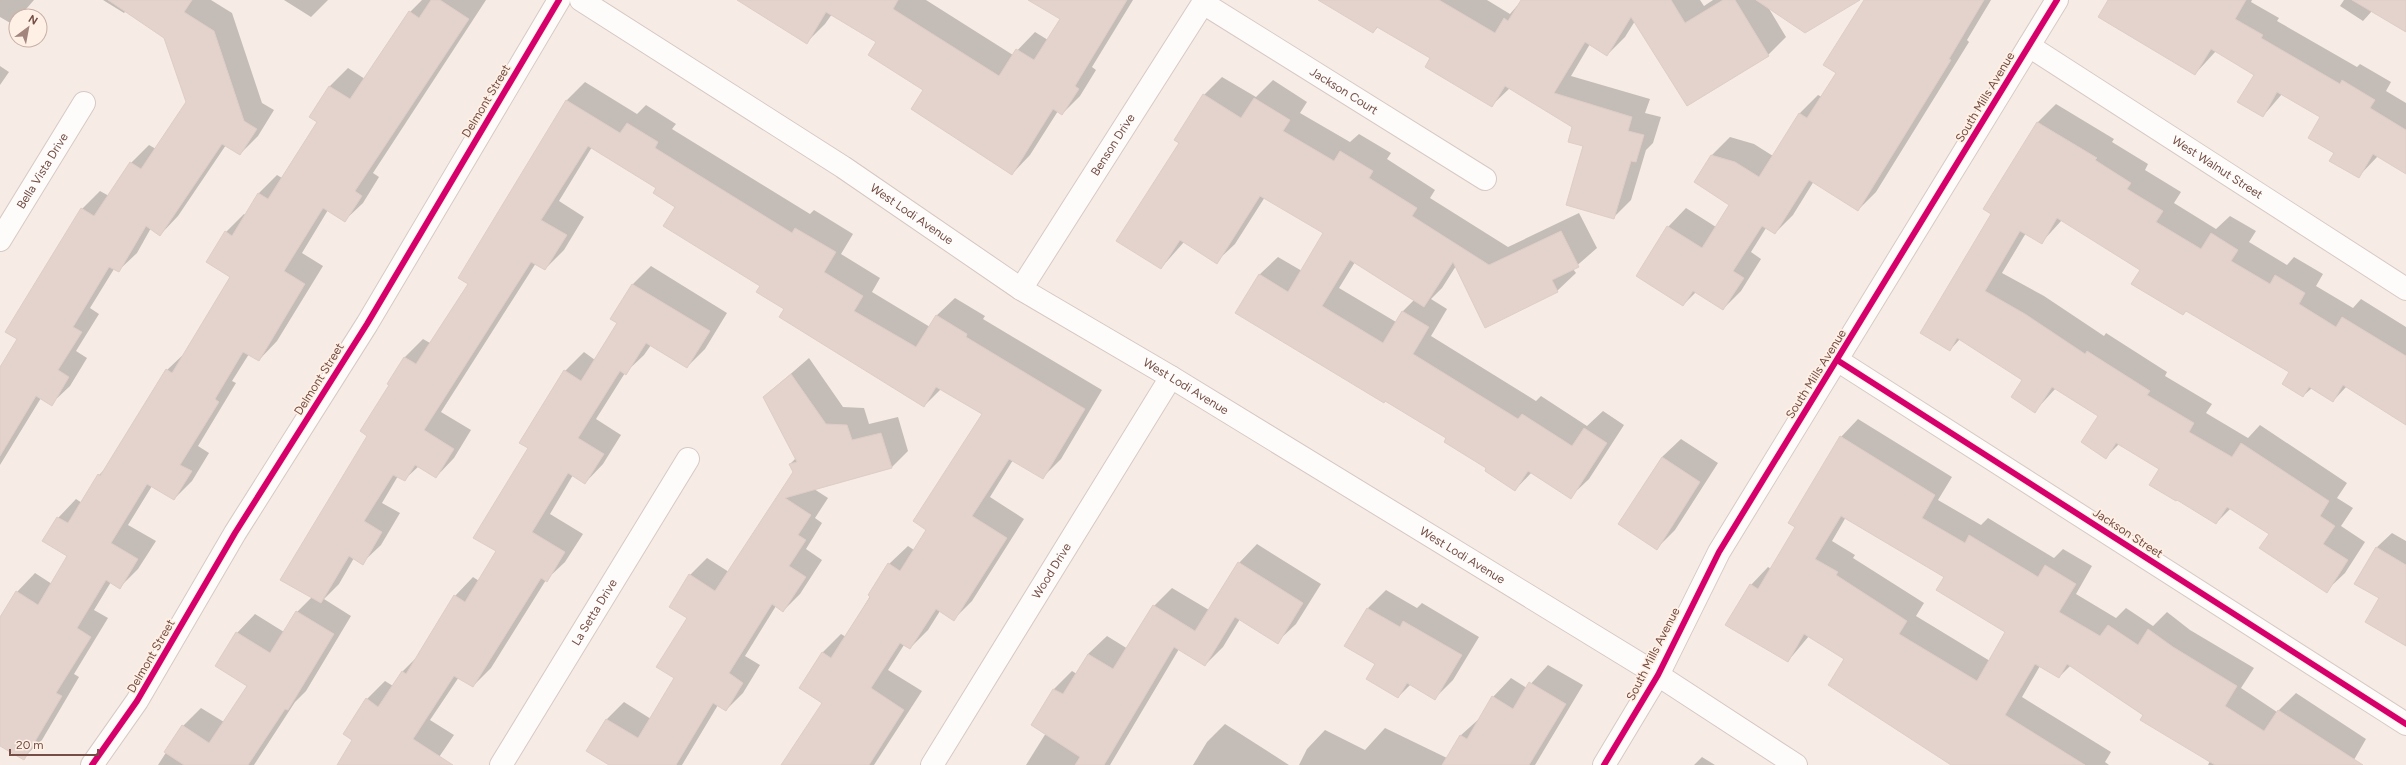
<svg xmlns="http://www.w3.org/2000/svg" width="2406" height="765" viewBox="0 0 2406 765" font-family="Figtree,sans-serif">
  <style>
    .shadow { fill: #0003; fill-rule: evenodd }
    .building { fill: #e3d3cc; stroke: #dfcdc7; fill-rule: evenodd }
    .lines { fill: none; stroke-linecap: round; stroke-linejoin: round }
    .minor-casing { stroke: #d7c9c3; stroke-width: 24 }
    .tertiary-casing { stroke: #d7c9c3; stroke-width: 24 }
    .secondary-casing { stroke: #d6c7c1; stroke-width: 24 }
    .minor { stroke: #fefcfb; stroke-width: 22 }
    .tertiary { stroke: #fefcfb; stroke-width: 22 }
    .secondary { stroke: #fefcfb; stroke-width: 22 }
    .cycleway-casing { stroke: #fff0e5; stroke-width: 8 }
    .cycleway { stroke: #d6006c; stroke-width: 6 }
    .labels { text-anchor: middle; stroke-width: 3.5; stroke-linejoin: round; paint-order: stroke }
    .street-label { font-size: 12px; fill: #744d44; stroke: #fff0e5 }
  </style>
  <rect width="100%" height="100%" fill="#f6ece5"/>
  <!-- shadow -->
  <path class="shadow" d="M0 0H34L20 16H16V20L12 24 0 17Z
    M103 0H211L232 13 262 103 274 110 258 136 240 154 226 145 178 216 160 235 151 228 137 253 118 271 114 269 90 308 99 314 76 351 87 358 70 386 51 404 41 398 0 465V369L18 339 82 209 100 191 109 196 131 163 149 145 156 149 187 102 165 37 126 11 124 13Z
    M284 0H328L311 17Z
    M422 0H486L373 173 379 177 363 203 344 221 328 210 302 253 323 266 277 341 259 360 249 354 232 381 236 383 198 446 209 453 192 481 174 499 152 486 128 525 156 541 138 569 120 587 111 582 94 610 108 618 74 674 79 677 42 740 23 758 0 744V619L17 592 35 573 52 584 69 556 58 518 76 499 82 503 99 475 107 467 167 370 186 352 231 276 226 232 244 214 246 215 259 193 277 175 282 178 319 122 311 116 330 86 348 68 365 79 410 12Z
    M739 0H926L1013 55 1035 32 1048 40 1061 19 1039 0H1133L1092 67 1096 70 1080 96 1062 114 1058 111 1030 155 1012 174 924 90 878 42 832 14 825 24 807 42Z
    M1320 0H1487L1510 14 1522 0H1700L1704 6 1713 0H1858L1768 7 1786 37 1768 55 1687 104 1635 21 1625 37 1607 55 1590 44 1571 76 1650 99 1645 113 1661 117 1653 143 1646 150 1631 200 1613 218 1584 146 1573 127 1510 88 1491 106 1432 58 1379 26 1373 32Z
    M1866 0H1991L1967 40 1969 42 1876 192 1858 210 1814 181 1793 215 1775 233 1766 228 1751 252 1761 259 1741 291 1723 309 1696 292 1683 305 1668 227 1686 208 1716 227 1731 205 1712 155 1730 137 1754 144 1773 156 1800 113 1818 95 1822 97 1837 73Z
    M2109 0H2252L2251 2 2279 18 2277 21 2357 67 2360 64 2391 82 2386 91 2406 103V173L2378 156 2358 177 2321 117 2282 94 2263 116 2255 74 2216 51 2195 74Z
    M2344 0H2406V32L2372 11 2363 21 2340 6Z
    M0 66 9 72 0 85Z
    M1222 77 1256 97 1273 80 1307 102 1300 113 1350 142 1359 134 1391 153 1387 159 1435 190 1430 198 1508 247 1579 213 1597 248 1573 269 1576 273 1557 291 1456 266 1442 288 1431 299 1447 309 1431 336 1536 401 1541 396 1587 426 1603 411 1624 425 1589 479 1570 497 1532 472 1515 490 1447 438 1259 275 1278 257 1302 271 1325 233 1265 197 1235 244 1216 262 1184 242 1161 268 1180 143 1204 95ZM1355 262 1414 300 1403 311 1396 322 1339 288Z
    M585 82 637 114 646 105 676 124 672 129 810 214 814 210 853 234 841 254 880 278 872 292 930 327 936 316 955 298 985 316 983 319 1102 390 1061 459 1043 477 1013 460 990 497 1024 519 972 601 954 619 940 611 928 630 910 648 904 645 888 670 922 691 874 765H783L823 703 800 688 823 652 841 634 846 637 889 564 908 546 914 550 927 530 983 414 941 389 924 406 786 309 657 188 592 147 559 201 584 217 564 250 545 269 536 263 441 412 471 430 454 458 436 477 419 466 404 480 398 476 382 503 400 513 381 545 362 563 354 558 339 584 324 599 351 616 306 691 295 702 254 765H158L183 726 201 708 224 722 248 685 237 633 255 614 284 632 297 612 312 597 369 435 390 385 388 384 405 357 423 339 430 343 469 284 460 278 567 100Z
    M2056 104 2114 139 2112 142 2148 164 2145 170 2181 192 2174 203 2216 229 2230 216 2256 231 2249 242 2287 265 2294 257 2323 274 2316 286 2353 308 2361 299 2406 327V424L2347 386 2333 401 2312 388 2303 396 2291 372 2187 310 2183 314 2142 269 2062 220 2041 243 2026 233 2002 273 2044 296 2104 336 2106 333 2167 372 2165 376 2212 404 2206 413 2248 438 2260 425 2347 483 2337 498 2353 508 2341 526 2365 542 2345 573 2326 591 2270 533 2231 508 2216 523 2160 468 2119 444 2106 457 2099 416 2056 388 2034 412 2024 379 1960 339 1950 350 1993 213 1985 209 2038 122Z
    M651 266 727 313 705 349 687 367 651 345 644 355 625 373 596 419 621 435 603 464 585 483 573 475 550 514 583 534 565 562 546 580 491 668 473 686 459 677 430 720 454 735 435 763 338 765 353 740 367 699 385 681 393 686 402 672 419 655 455 596 473 577 479 581 497 551 529 448 520 442 565 371 584 352 595 360 618 322 612 319 633 284Z
    M809 358 843 407 864 408 869 424 898 417 908 451 891 468 814 489 828 498 815 518 822 523 806 549 822 560 800 594 783 611 776 606 745 656 760 665 743 693 726 710 718 705 682 765H611L588 751 607 719 624 702 651 719 675 678 688 618 690 575 707 558 729 572 794 472 790 464 796 458 764 397Z
    M1858 419 1952 477 1938 500 1981 525 1988 518 2054 558 2063 549 2092 566 2076 594 2116 618 2126 608 2153 626 2167 612 2190 630 2254 668 2241 688 2277 712 2296 693 2366 739 2351 765H2208L2210 761 2071 665 2059 677 2040 666 2022 697 2111 752 2105 762 2109 765H1953L1845 659 1809 636 1788 661 1751 585 1768 567 1771 569 1796 527 1841 437ZM1846 517 1945 577 2007 632 1990 661 1916 616 1924 603 1853 558 1855 555 1832 541Z
    M1681 439 1718 463 1675 530 1657 548 1619 524 1662 457Z
    M2392 533 2406 541V645L2381 598 2356 584 2377 547Z
    M1257 544 1321 584 1296 624 1277 642 1240 619 1223 647 1205 665 1179 649 1110 765H1026L1046 733 1033 725 1054 689 1072 671 1077 674 1088 654 1107 636 1128 649 1154 606 1172 588 1209 610 1239 563Z
    M1386 590 1417 608 1422 603 1479 637 1453 680 1435 698 1411 684 1398 697 1376 664 1368 608Z
    M1548 665 1583 685 1535 765H1299L1307 749 1325 730 1365 750 1385 728 1447 758 1460 736 1480 718 1493 697 1511 678 1527 688Z
    M1225 724 1289 765H1193L1207 742Z
    M1702 757 1715 765H1694Z"/>
  <!-- building -->
  <path class="building" d="M108 0H192L184 12 214 31 244 121 257 129 240 155 222 144 160 236 146 226 119 272 109 267 73 327 82 332 58 370 69 377 52 406 36 396 0 456V367L17 339 5 332 81 208 94 216 130 162 141 169 186 102 164 38Z
    M431 0H440L469 19 355 191 362 196 345 222 323 208 284 271 305 284 259 361 243 352 215 399 219 402 180 465 192 471 174 500 147 484 111 543 138 559 120 589 106 580 77 628 91 637 56 693 62 696 24 760 0 746V617L16 591 38 605 67 556 42 541 57 517 68 523 98 474 100 476 166 369 172 373 230 277 206 262 225 231 232 236 258 193 268 199 317 122 309 117 329 86 350 99 409 11 419 18Z
    M737 0H898L893 9 999 76 1016 49 1034 60 1060 19 1028 0H1127L1075 86 1079 89 1062 115 1053 109 1012 175 911 109 923 90 868 55 876 42 826 12 807 44Z
    M1318 0H1439L1495 33 1504 18 1508 21 1521 0H1671L1685 23 1723 0H1735L1769 56 1687 106 1631 17 1607 56 1585 42 1554 93 1632 117 1628 131 1644 135 1636 162 1631 161 1614 219 1566 205 1583 146 1568 142 1572 127 1505 86 1492 107 1425 67 1430 58 1377 27 1373 33Z
    M1756 0H1860L1805 33Z
    M1864 0H1984L1949 59 1951 60 1858 211 1809 180 1775 234 1762 226 1733 271 1744 278 1723 310 1693 291 1683 306 1636 276 1667 226 1702 248 1729 205 1694 182 1711 155 1735 162 1759 177 1799 113 1807 118 1836 73 1823 65Z
    M2108 0H2246L2235 19 2263 35 2261 38 2340 84 2342 80 2375 100 2370 108 2406 130V174L2373 154 2359 178 2329 161 2334 153 2308 138 2320 117 2277 92 2263 117 2237 102 2254 75 2211 49 2195 75 2098 17Z
    M2352 0H2406V32Z
    M1203 94 1241 118 1254 98 1290 120 1283 131 1334 161 1340 151 1373 171 1369 178 1417 208 1412 216 1489 265 1561 231 1579 267 1552 280 1558 292 1485 328 1453 262 1424 307 1350 260 1322 306 1383 343 1402 311 1429 327 1413 354 1518 419 1522 414 1572 446 1584 428 1607 443 1571 499 1528 471 1515 491 1485 471 1486 468 1444 442 1446 438 1385 401 1384 403 1235 313 1259 274 1288 292 1323 233 1260 196 1217 264 1180 240 1161 269 1116 241 1179 143 1174 140Z
    M566 100 620 133 627 123 658 142 655 148 792 233 795 228 836 252 824 272 863 296 854 311 916 347 936 315 967 334 966 337 1085 409 1043 479 1009 459 972 516 1007 538 954 621 936 609 910 649 900 643 871 688 904 710 869 765H781L822 703 799 688 822 652 831 658 870 597 868 595 888 563 900 571 926 530 913 521 982 414 936 387 924 407 779 317 784 309 756 292 760 286 663 226 675 207 653 193 656 188 588 146 541 220 567 235 545 270 531 262 424 430 454 449 436 478 415 465 405 481 393 475 364 521 382 532 363 565 349 556 321 603 280 580 367 436 360 431 389 385 387 384 404 357 416 364 468 284 458 278Z
    M2037 122 2097 158 2095 160 2131 183 2127 189 2163 211 2156 222 2201 249 2211 233 2238 250 2231 261 2270 284 2275 275 2305 293 2299 304 2336 327 2342 317 2406 356V425L2343 385 2333 402 2309 387 2303 397 2282 384 2289 372 2186 311 2183 315 2131 284 2140 270 2057 218 2042 244 2020 231 1985 291 2025 314 2085 354 2087 351 2150 391 2147 395 2194 423 2189 432 2232 457 2241 443 2329 501 2320 516 2335 526 2323 544 2348 560 2327 593 2259 548 2269 534 2227 507 2216 524 2177 500 2176 501 2149 485 2159 469 2116 443 2106 459 2081 442 2098 416 2052 387 2035 413 2011 397 2022 380 1957 338 1950 351 1920 333 1991 214 1983 209Z
    M632 284 710 331 687 368 646 343 626 375 620 371 578 438 604 454 585 484 568 473 532 532 565 552 547 582 541 578 473 687 454 676 413 739 453 765H337L352 740 343 734 366 698 378 707 402 671 406 674 454 595 465 602 496 551 473 538 528 448 519 443 564 370 581 381 617 323 610 319Z
    M791 374 826 424 847 425 852 440 881 433 892 468 785 498 811 515 798 535 806 540 789 566 806 577 783 612 772 604 729 673 743 683 726 711 713 703 676 765H609L586 751 606 719 638 738 674 678 656 667 687 618 669 607 689 574 715 591 793 472 789 464 797 462 763 397Z
    M1840 436 1935 495 1922 518 1965 543 1969 535 2038 577 2045 565 2076 584 2059 612 2100 636 2108 625 2138 645 2148 629 2173 647 2237 686 2225 706 2264 731 2278 710 2363 765H2215L2140 720 2143 715 2067 664 2059 678 2035 664 2005 715 2085 765H1951L1828 685 1844 659 1804 634 1788 662 1725 625 1750 584 1758 589 1795 527 1788 523ZM1841 516 1944 577 1936 590 2005 632 1977 681 1899 634 1907 621 1836 575 1838 572 1815 559Z
    M1662 457 1700 482 1657 550 1618 524Z
    M2376 547 2406 565V646L2365 622 2379 598 2354 584Z
    M1238 562 1303 603 1278 644 1235 617 1205 666 1174 647 1104 765H1075L1080 757 1031 725 1053 689 1063 694 1088 654 1113 669 1153 605 1195 631Z
    M1367 608 1400 627 1403 621 1462 655 1435 700 1407 683 1398 698 1366 679 1375 664 1344 646Z
    M296 611 334 634 288 710 285 709 248 765H184L164 752 182 725 209 743 247 686 215 666 236 632 270 653Z
    M1529 682 1566 704 1529 765H1442L1460 735 1467 739 1492 696 1513 709Z"/>
  <g class="lines">
    <defs>
      <g id="minor">
        <path id="s1" d="M1203 3 1485 179"/>
        <path id="s2" d="M2029 46 2406 289"/>
        <path id="s3" d="M0 240 84 103"/>
        <path id="s4" d="M1021 289 1205 0"/>
        <path d="M1837 360 2406 724"/>
        <path d="M92 765 137 701 235 533 367 324 559 0"/>
        <path id="s5" d="M501 765 688 459"/>
        <path id="s6" d="M932 765 1171 377"/>
      </g>
      <path id="tertiary" d="M1604 765 1658 675 1719 552 2057 0"/>
      <g id="secondary">
        <path id="s7" d="M581 0 843 167 1021 289 1171 377 1658 675 1796 765"/>
      </g>
    </defs>
    <!-- minor casing -->
    <use href="#minor" class="minor-casing"/>
    <!-- tertiary casing -->
    <use href="#tertiary" class="tertiary-casing"/>
    <!-- secondary casing -->
    <use href="#secondary" class="secondary-casing"/>
    <!-- minor -->
    <use href="#minor" class="minor"/>
    <!-- tertiary -->
    <use href="#tertiary" class="tertiary"/>
    <!-- secondary -->
    <use href="#secondary" class="secondary"/>
    <defs>
      <path id="cycleway" d="M1837 360 2406 724
        M92 765 137 701 235 533 367 324 559 0
        M1604 765 1658 675 1719 552 2057 0"/>
    </defs>
    <!-- cycleway casing -->
    <use href="#cycleway" class="cycleway-casing"/>
    <!-- cycleway -->
    <use href="#cycleway" class="cycleway"/>
  </g>
  <g class="labels">
    <!-- street labels -->
    <g class="street-label">
      <text dy="4" stroke="none"><textPath href="#s1" startOffset="166">Jackson Court</textPath></text>
      <text transform="translate(1985 97) rotate(-59)" y="4">South Mills Avenue</text>
      <text transform="translate(486 101) rotate(-59)" y="4">Delmont Street</text>
      <text dy="4" stroke="none"><textPath href="#s4" startOffset="171">Benson Drive</textPath></text>
      <text dy="4" stroke="none"><textPath href="#s2" startOffset="224">West Walnut Street</textPath></text>
      <text dy="4" stroke="none"><textPath href="#s3" startOffset="81">Bella Vista Drive</textPath></text>
      <text dy="4" stroke="none"><textPath href="#s7" startOffset="394">West Lodi Avenue</textPath></text>
      <text transform="translate(1816 374) rotate(-58)" y="4">South Mills Avenue</text>
      <text transform="translate(319 379) rotate(-58)" y="4">Delmont Street</text>
      <text dy="4" stroke="none"><textPath href="#s7" startOffset="718">West Lodi Avenue</textPath></text>
      <text transform="translate(2128 533) rotate(33)" y="4">Jackson Street</text>
      <text dy="4" stroke="none"><textPath href="#s7" startOffset="1042">West Lodi Avenue</textPath></text>
      <text dy="4" stroke="none"><textPath href="#s6" startOffset="228">Wood Drive</textPath></text>
      <text dy="4" stroke="none"><textPath href="#s5" startOffset="179">La Setta Drive</textPath></text>
      <text transform="translate(1653 654) rotate(-63)" y="4">South Mills Avenue</text>
      <text transform="translate(151 656) rotate(-60)" y="4">Delmont Street</text>
    </g>
  </g>
  <!-- north arrow -->
  <g transform="translate(28 28) rotate(32)"><circle r="19" fill="#fff0e5" stroke="#c7afa5"/>
  <path d="M0-3L7 15L0 10L-7 15Z" fill="#a2857c"/>
  <text y="-6" font-size="11" font-weight="bold" text-anchor="middle" fill="#744d44">N</text>
  </g>
  <!-- scale -->
  <path d="M10 749v6h88v-6" fill="none" stroke="#744d44" stroke-width="2"/>
  <text x="16" y="749" font-size="12" fill="#744d44" stroke="#fff0e5" stroke-width="3" paint-order="stroke">20 m</text>
</svg>
